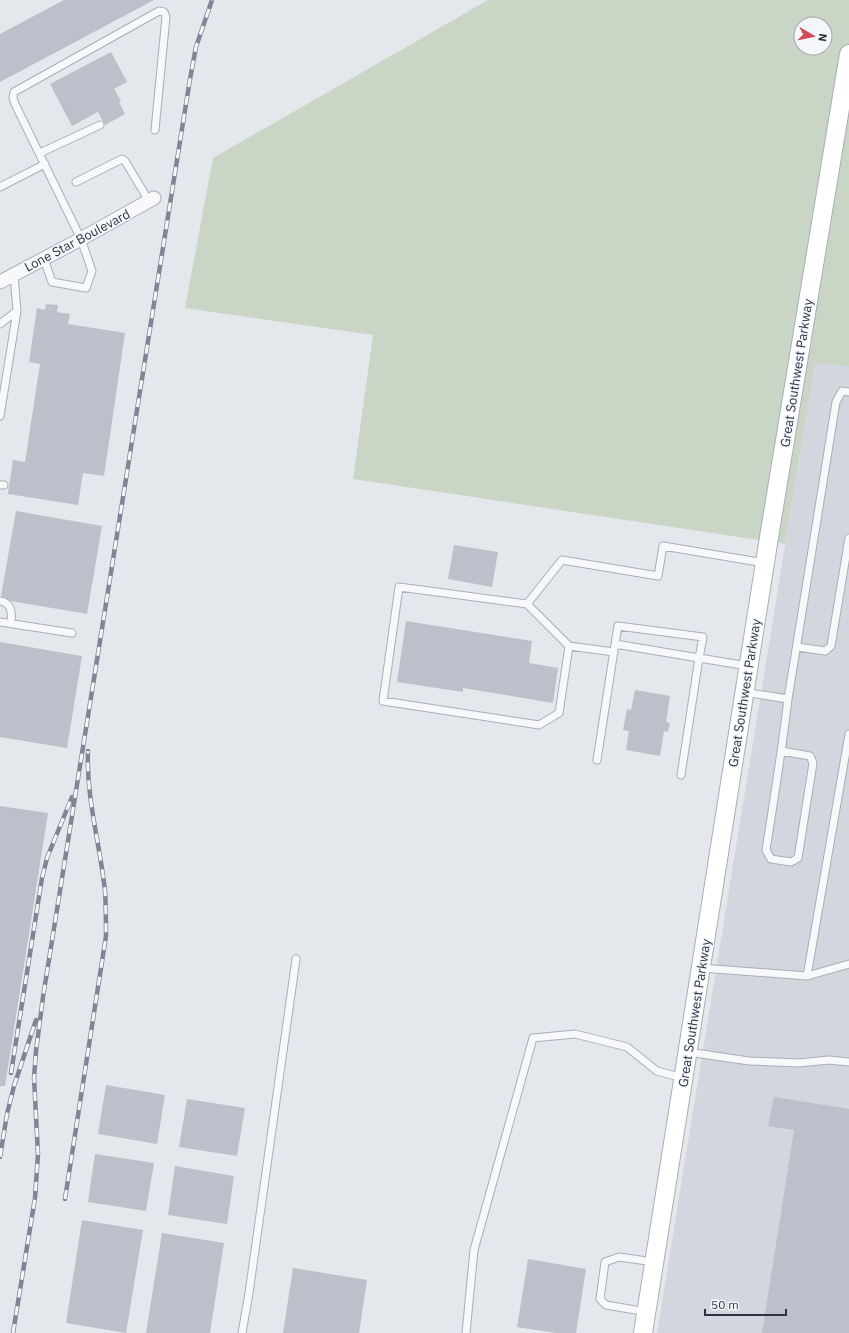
<svg xmlns="http://www.w3.org/2000/svg" width="849" height="1333" viewBox="0 0 849 1333" font-family="'IBM Plex Sans',sans-serif">
  <style>
    .built { fill: #d2d6de }
    .green { fill: #c9d6c5; fill-rule: evenodd }
    .building { fill: #bbc0ca }
    .lines { fill: none; stroke-linecap: round; stroke-linejoin: round }
    .lane-casing { stroke: #a9aeb7; stroke-width: 9 }
    .street-casing { stroke: #a9aeb7; stroke-width: 15 }
    .secondary-casing { stroke: #a9aeb7; stroke-width: 20 }
    .lane { stroke: #f7f8fa; stroke-width: 7 }
    .street { stroke: #f7f8fa; stroke-width: 13 }
    .secondary { stroke: #fff; stroke-width: 18 }
    .rail-casing { stroke: #7d8696; stroke-width: 4.5 }
    .rail { stroke: #f4f6f9; stroke-width: 3; stroke-dasharray: 9; stroke-linecap: butt }
    .labels { text-anchor: middle; stroke-width: 3; stroke-linejoin: round; paint-order: stroke }
    .street-label { font-size: 13px; fill: #2b3445; stroke: #f4f6f9 }
  </style>
  <rect width="100%" height="100%" fill="#e4e7ec"/>
  <!-- built -->
  <path class="built" d="M815 361 849 367V1333H657Z"/>
  <!-- green -->
  <path class="green" d="M488 0H849V367L815 362 785 544 353 479 373 335 185 308 213 158ZM801 24H825V48H801Z"/>
  <!-- building -->
  <path class="building" d="M64 0H154L0 82V34Z
    M111 52 127 82 114 89 121 101 119 102 125 114 105 125 98 112 72 126 50 84Z
    M46 304 58 305 57 312 70 314 68 324 125 333 104 476 83 473 78 505 8 494 13 460 25 462 40 364 29 362 37 308 45 310Z
    M16 511 102 526 87 614 11 601 1 596Z
    M454 545 498 552 492 587 448 579Z
    M406 621 532 641 529 663 558 668 553 703 463 688V692L397 682Z
    M0 642 82 656 67 748 0 737Z
    M635 690 670 696 666 722 670 723 668 732 664 731 660 756 626 750 629 731 623 730 627 709 631 710Z
    M0 806 48 813 5 1086H0Z
    M106 1085 165 1095 157 1144 98 1134Z
    M774 1097 849 1109V1333H762L794 1130 768 1126Z
    M187 1099 245 1108 237 1156 179 1147Z
    M95 1154 154 1163 146 1211 88 1202Z
    M175 1166 234 1176 227 1224 168 1215Z
    M82 1220 143 1230 126 1333 66 1323Z
    M162 1233 224 1243 210 1333H146Z
    M528 1259 586 1269 576 1333H556L517 1327Z
    M293 1268 367 1280 359 1333H283Z"/>
  <g class="lines">
    <defs>
      <path id="lane" d="M40 153 100 125
        M76 182 122 159 125 161 149 201
        M0 187 45 164
        M44 259 52 282 86 288 92 271 81 239 15 104 13 98 14 92 159 11 164 12 166 17 155 130
        M0 324 17 311
        M0 416 17 311 14 275
        M0 485H4
        M0 601C12 603 12 613 11 623
        M527 604 562 560 658 576 663 546 765 563
        M0 622 72 633
        M569 646 527 604 399 587 383 701 539 725 559 713 569 646 614 652
        M797 647 825 651 831 646 849 538
        M744 692 788 699C782 750 774 799 766 850L771 859 791 862 798 858 813 763 810 756 781 751
        M788 699 836 402 842 391 849 392
        M597 760 615 644 699 658 703 637 618 626 615 644
        M681 775 699 658 748 666
        M701 968 807 976 849 964
        M807 976 849 734
        M688 1052 749 1061 799 1063 829 1060 849 1062
        M647 1312 606 1305 600 1299 605 1262 619 1257 654 1262
        M242 1333 249 1293 296 959
        M466 1333 474 1250 533 1038 575 1034 627 1047 657 1071 683 1078"/>
      <path id="street" d="M0 282 81 239 154 198"/>
      <path id="secondary" d="M643 1333 770 531 849 54"/>
    </defs>
    <!-- lane casing -->
    <use href="#lane" class="lane-casing"/>
    <!-- street casing -->
    <use href="#street" class="street-casing"/>
    <!-- secondary casing -->
    <use href="#secondary" class="secondary-casing"/>
    <!-- lane -->
    <use href="#lane" class="lane"/>
    <!-- street -->
    <use href="#street" class="street"/>
    <!-- secondary -->
    <use href="#secondary" class="secondary"/>
    <defs>
      <path id="rail" d="M11 1073 42 878 47 858 72 797
        M0 1157 7 1114 14 1086 36 1020
        M65 1199 106 936C106 921 106 906 105 891 100 844 86 798 88 751
        M13 1333 35 1198 38 1154 34 1078 36 1051 43 997 190 79 196 47 212 0"/>
    </defs>
    <!-- rail casing -->
    <use href="#rail" class="rail-casing"/>
    <!-- rail -->
    <use href="#rail" class="rail"/>
  </g>
  <g class="labels">
    <!-- street labels -->
    <g class="street-label">
      <text transform="translate(77 240) rotate(-28)" y="5">Lone Star Boulevard</text>
      <text transform="translate(796 373) rotate(-81)" y="5">Great Southwest Parkway</text>
      <text transform="translate(744 693) rotate(-81)" y="5">Great Southwest Parkway</text>
      <text transform="translate(694 1013) rotate(-81)" y="5">Great Southwest Parkway</text>
    </g>
  </g>
  <!-- north arrow -->
  <g transform="translate(813 36) rotate(99)"><circle r="19" fill="#f4f6f9" stroke="#a4a8b1"/>
  <path d="M0-3L7 15L0 10L-7 15Z" fill="#d1495b"/>
  <text y="-6" font-size="11" font-weight="bold" text-anchor="middle" fill="#2b3445">N</text>
  </g>
  <!-- scale -->
  <path d="M705 1309v6h81v-6" fill="none" stroke="#2b3445" stroke-width="2"/>
  <text x="711" y="1309" font-size="12" fill="#2b3445" stroke="#f4f6f9" stroke-width="3" paint-order="stroke">50 m</text>
</svg>
